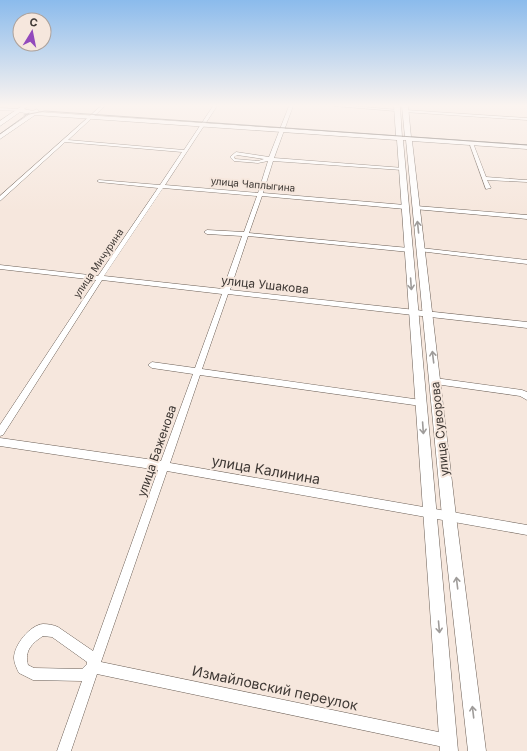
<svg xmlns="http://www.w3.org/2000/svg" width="527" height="751" viewBox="0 0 527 751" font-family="Inter,sans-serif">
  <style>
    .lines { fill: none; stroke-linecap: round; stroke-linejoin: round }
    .minor-casing { stroke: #6b5f56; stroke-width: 1 }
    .major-casing { stroke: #6b5f56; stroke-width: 1 }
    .minor { fill: #fff; fill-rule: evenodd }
    .major { fill: #fff; fill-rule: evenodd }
    .tram { stroke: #564f4a; stroke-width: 1 }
    .oneway { stroke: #9f9c9a }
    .labels { text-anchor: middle; stroke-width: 4; stroke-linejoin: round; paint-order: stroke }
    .far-street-label { font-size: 10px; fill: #3f3935; stroke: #f6e7dd }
    .street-label { font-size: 12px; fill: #3f3935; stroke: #f6e7dd }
    .near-street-label { font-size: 14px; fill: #3f3935; stroke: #f6e7dd }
  </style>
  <rect width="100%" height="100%" fill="#f6e7dd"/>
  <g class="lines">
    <defs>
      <path id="minor" d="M101 106H105L68 140 184 150 213 106H217L165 185 258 193 268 161 258 163 234 161 230 157 236 152 269 157 289 106H293L274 158 404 168V169L402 170 273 161 263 193 405 205 408 207 405 209 262 196 249 233 409 248 412 250 409 252 248 236 230 290 527 322V328L228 294 202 369 421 400 424 401 425 403 424 405 421 406 200 375 170 463 527 525V535L167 471 101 662 448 734 453 736 455 741 453 746 448 748 97 674 71 751H57L82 681 33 680 19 673C17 669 14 663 14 658 14 645 30 625 43 624 48 624 54 625 58 627L93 651 158 470 0 446V438L161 461 193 374 152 368 148 365 152 362 195 368 222 294 102 280 3 435 0 436V425L96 280 0 269V265L98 276 158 188 99 182 97 181 99 180 160 185 182 152 65 142 0 201V196ZM237 155 264 159 258 161 235 159 234 157ZM163 188 257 196 244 232 207 230 204 232 207 234 242 236 223 289 104 276ZM43 636 52 637 87 662V664L82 669 34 668 28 665C24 651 32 643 43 636Z
        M334 106H352L399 110 397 111Z
        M0 108 19 109 21 110 19 111 0 110Z
        M405 110 527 118V120L404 112Z
        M469 142 473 143 486 177 525 180H527V182L487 180 491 188 486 189Z
        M416 206 527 215V219L414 209 413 208Z
        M421 248 527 260V264L419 251V249Z
        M435 378 522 390 527 392V400L520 396 435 384 432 383 431 381 432 379Z"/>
      <path id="major" d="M22 106H28L24 109 33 111 37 109 39 112 396 136 394 106H400L402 137H405L402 106H408L411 137 527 145V149L412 141 456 516 486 751H468L442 516 406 140H403L458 751H440L397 140 35 115 0 139V134L30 114 20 112 0 126V121Z"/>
    </defs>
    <!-- minor casing -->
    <use href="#minor" class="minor-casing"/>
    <!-- major casing -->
    <use href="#major" class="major-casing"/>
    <!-- minor -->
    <use href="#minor" class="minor"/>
    <!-- major -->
    <use href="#major" class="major"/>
    <!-- tram -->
    <path class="tram" d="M24 115 45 111 527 145
      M0 134 29 113"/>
  </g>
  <!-- one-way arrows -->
  <defs><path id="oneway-shaft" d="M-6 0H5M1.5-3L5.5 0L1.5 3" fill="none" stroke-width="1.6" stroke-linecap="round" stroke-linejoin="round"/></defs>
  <g class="oneway">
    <use href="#oneway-shaft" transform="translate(418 227) rotate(-96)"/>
    <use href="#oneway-shaft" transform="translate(411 284) rotate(86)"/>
    <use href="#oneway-shaft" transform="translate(433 357) rotate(-97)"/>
    <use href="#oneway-shaft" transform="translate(423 428) rotate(86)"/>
    <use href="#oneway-shaft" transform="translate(457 583) rotate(-97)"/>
    <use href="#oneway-shaft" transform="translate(439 627) rotate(85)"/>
    <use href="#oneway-shaft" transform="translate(473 712) rotate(-97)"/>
  </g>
  <!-- sky -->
  <linearGradient id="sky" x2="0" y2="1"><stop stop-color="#8bbbec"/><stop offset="0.5" stop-color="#fbf4f0"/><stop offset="1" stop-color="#fbf4f0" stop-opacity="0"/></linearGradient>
  <rect width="527" height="211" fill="url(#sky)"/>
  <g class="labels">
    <!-- far-street labels -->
    <g class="far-street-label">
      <text transform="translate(253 184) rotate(5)" y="4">улица Чаплыгина</text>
      <text transform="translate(98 263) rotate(-56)" y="4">улица Мичурина</text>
    </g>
    <!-- street labels -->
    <g class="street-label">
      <text transform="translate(265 285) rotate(6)" y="4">улица Ушакова</text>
      <text transform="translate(440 429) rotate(-96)" y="4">улица Суворова</text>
      <text transform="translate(157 451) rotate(-71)" y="4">улица Баженова</text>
    </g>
    <!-- near-street labels -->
    <g class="near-street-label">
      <text transform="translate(266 470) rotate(10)" y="5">улица Калинина</text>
      <text transform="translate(275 688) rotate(12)" y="5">Измайловский переулок</text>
    </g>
  </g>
  <!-- north arrow -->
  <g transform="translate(32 32) rotate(10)"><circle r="19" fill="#f6e7dd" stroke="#ada19a"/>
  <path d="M0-3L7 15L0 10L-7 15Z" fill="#9249bc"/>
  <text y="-6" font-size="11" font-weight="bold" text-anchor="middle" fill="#3f3935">С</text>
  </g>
</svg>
